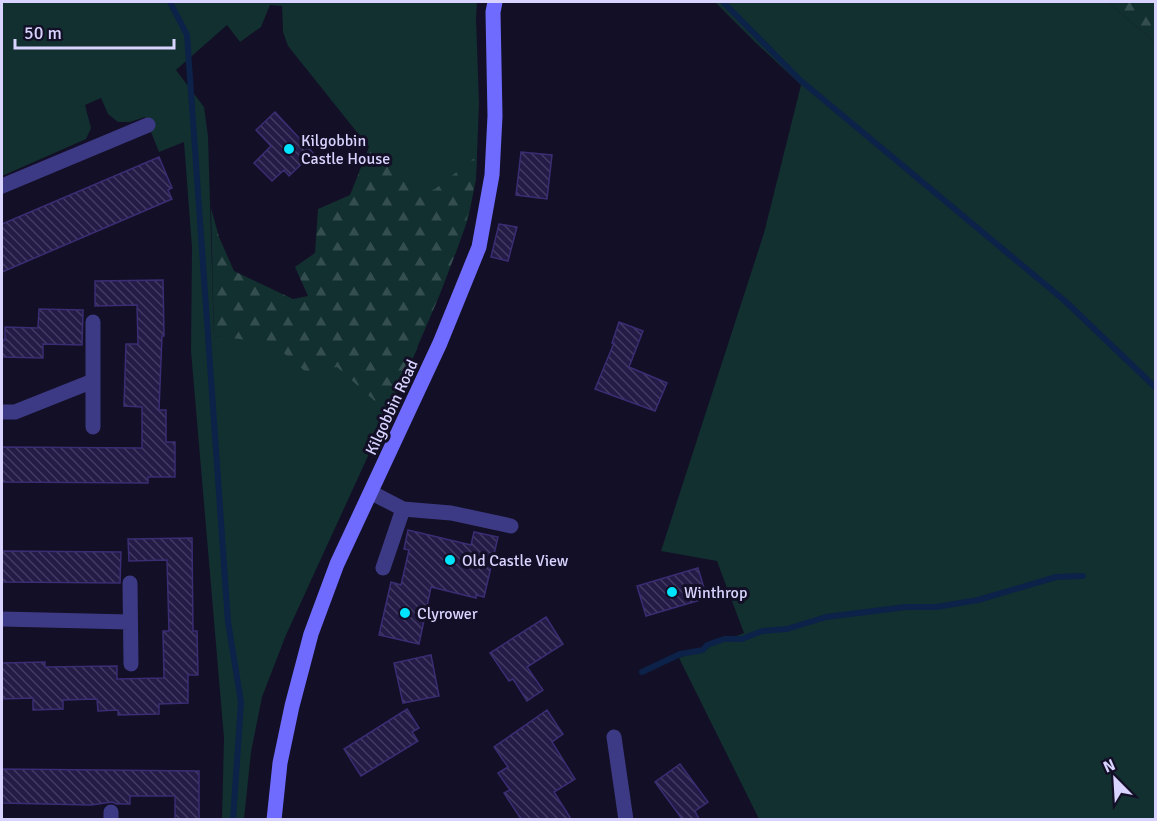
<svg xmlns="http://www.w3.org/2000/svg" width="1157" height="821" viewBox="0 0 1157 821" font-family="Signika,sans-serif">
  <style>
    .grass { fill: #12302f }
    .forest { fill: url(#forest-firs) }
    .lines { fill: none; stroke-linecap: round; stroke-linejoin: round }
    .stream { stroke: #0c2248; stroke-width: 6 }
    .building { fill: url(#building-back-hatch); stroke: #3b2d73; stroke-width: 1.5 }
    .street { stroke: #3d3a85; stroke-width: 15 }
    .secondary { stroke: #6f6bff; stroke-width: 15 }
    .poi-dot { fill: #00e5ff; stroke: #130f26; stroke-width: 2 }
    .labels { text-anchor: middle; stroke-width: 6; stroke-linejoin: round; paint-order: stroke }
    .poi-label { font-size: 16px; fill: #d9d4ff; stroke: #130f26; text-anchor: start }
    .street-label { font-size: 16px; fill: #d9d4ff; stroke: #130f26 }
  </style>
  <defs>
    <pattern id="forest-firs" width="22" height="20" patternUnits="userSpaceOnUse" patternTransform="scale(1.5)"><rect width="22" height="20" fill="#12302f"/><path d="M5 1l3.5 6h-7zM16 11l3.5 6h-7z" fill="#344d4e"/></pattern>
    <pattern id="building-back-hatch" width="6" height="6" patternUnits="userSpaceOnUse" patternTransform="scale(1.5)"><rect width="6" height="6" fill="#241b47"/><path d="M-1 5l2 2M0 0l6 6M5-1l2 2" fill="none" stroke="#433b63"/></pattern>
  </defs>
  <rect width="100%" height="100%" fill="#130f26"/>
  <!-- grass -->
  <path class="grass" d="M2 2H477L476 18 479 103 476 180 468 219 455 255 288 46 283 32 282 6 270 5 261 27 240 42 227 25 176 70 204 107 208 136 214 336 418 347 286 635 262 697 251 752 244 819H222L224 738 191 351 192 248 184 142 159 152 145 117 130 122H118L108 114 101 98 85 105 91 128 86 139 2 176Z
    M715 2H1107L1155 42V819H759L679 658 744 633 717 561 661 551 764 233 801 85 755 42Z"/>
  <!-- forest -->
  <path class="forest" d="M1107 2H1155V42Z
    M369 147 400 169 418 196 435 189 477 156C475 206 458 247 440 294 423 334 406 374 388 413L337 367 306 372 272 343 214 336 211 208 219 237 234 271 293 299 308 296 295 267 315 253 318 209 350 195Z"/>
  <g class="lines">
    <!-- stream -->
    <path class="stream" d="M170 2 187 35 228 622 241 702 233 820
      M723 2 800 80 1065 301 1156 388
      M642 672 680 654 703 650 707 645 724 639H742L762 631 787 629 826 617 906 607H936L978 600 1056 577 1083 576"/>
  </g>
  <!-- building -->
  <path class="building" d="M275 112 313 153 289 176 284 170 272 181 254 163 271 146 256 130Z
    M521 152 552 155 547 199 516 195Z
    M159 157 172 188 168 190 172 199 2 272V224Z
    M499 224 517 227 508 261 491 257Z
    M163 280 164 336H162L159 410H166V442H175V477H148V483L2 482V447L142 448V407L124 406 126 344H138L137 305 95 306V281Z
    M39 309 83 310 82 345 43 344V358L2 357V340H5V327L38 328Z
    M619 322 643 331 629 367 667 383 655 411 595 389 614 343H612Z
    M408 530 471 545 474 532 498 537 484 597 476 595V598L431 587 419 644 379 635 391 582 401 585 409 550 404 549Z
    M192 538 193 631H197L198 675H188V703L159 704V714L118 715V710L98 711 97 699 63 700V709L33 710V698L2 699V663L45 662V667L117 666V679L164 678 163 631H169L167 560 129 561 128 539Z
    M2 551 121 552 120 583 2 582Z
    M698 568 707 598 646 616 637 586Z
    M546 617 563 644 527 667 543 690 527 701 513 679 509 681 490 653Z
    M431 655 439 696 403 703 394 663Z
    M407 709 419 728 412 732 418 741 361 776 344 749Z
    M547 710 563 734 552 742 575 779 554 792 571 819H521L504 793 510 790 498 773 508 767 494 747Z
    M680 764 708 802 695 811 699 819H682L655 782Z
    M2 769 199 771V819H175V796H130V804H117L112 802 91 805 2 803Z"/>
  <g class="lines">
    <!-- street -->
    <path class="street" d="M2 186 148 125
      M93 322V427
      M2 412H15L93 381
      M372 493 403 509 451 513 511 526
      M383 568 403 509
      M130 583 131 664
      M2 619 130 622
      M614 737 626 820
      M111 812V820"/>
    <!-- secondary -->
    <path class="secondary" d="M274 820 280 763 292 706 311 634 337 564 440 343 479 247 492 175 495 116 493 12 495 2"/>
  </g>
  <!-- markers -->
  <g class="poi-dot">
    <circle cx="289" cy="149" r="6"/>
    <circle cx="450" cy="560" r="6"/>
    <circle cx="672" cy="592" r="6"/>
    <circle cx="405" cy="613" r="6"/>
  </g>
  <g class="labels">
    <!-- poi labels -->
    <g class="poi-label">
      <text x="301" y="146">Kilgobbin<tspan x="301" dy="18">Castle House</tspan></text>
      <text x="462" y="566">Old Castle View</text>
      <text x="684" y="598">Winthrop</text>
      <text x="417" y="619">Clyrower</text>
    </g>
    <!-- street labels -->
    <g class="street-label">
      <text transform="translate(391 407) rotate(-65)" y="6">Kilgobbin Road</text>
    </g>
  </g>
  <!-- border -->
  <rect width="1157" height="821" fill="none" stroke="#d9d4ff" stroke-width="6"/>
  <!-- north arrow -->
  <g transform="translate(1115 779) rotate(336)" stroke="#130f26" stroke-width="4.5" paint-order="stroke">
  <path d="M0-4.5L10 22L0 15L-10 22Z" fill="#d9d4ff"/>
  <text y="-9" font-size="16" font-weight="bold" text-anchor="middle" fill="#d9d4ff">N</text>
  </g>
  <!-- scale -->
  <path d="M15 39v9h159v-9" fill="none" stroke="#d9d4ff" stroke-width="3"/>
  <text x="24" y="39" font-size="18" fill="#d9d4ff" stroke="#130f26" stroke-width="4.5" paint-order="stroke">50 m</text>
</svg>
